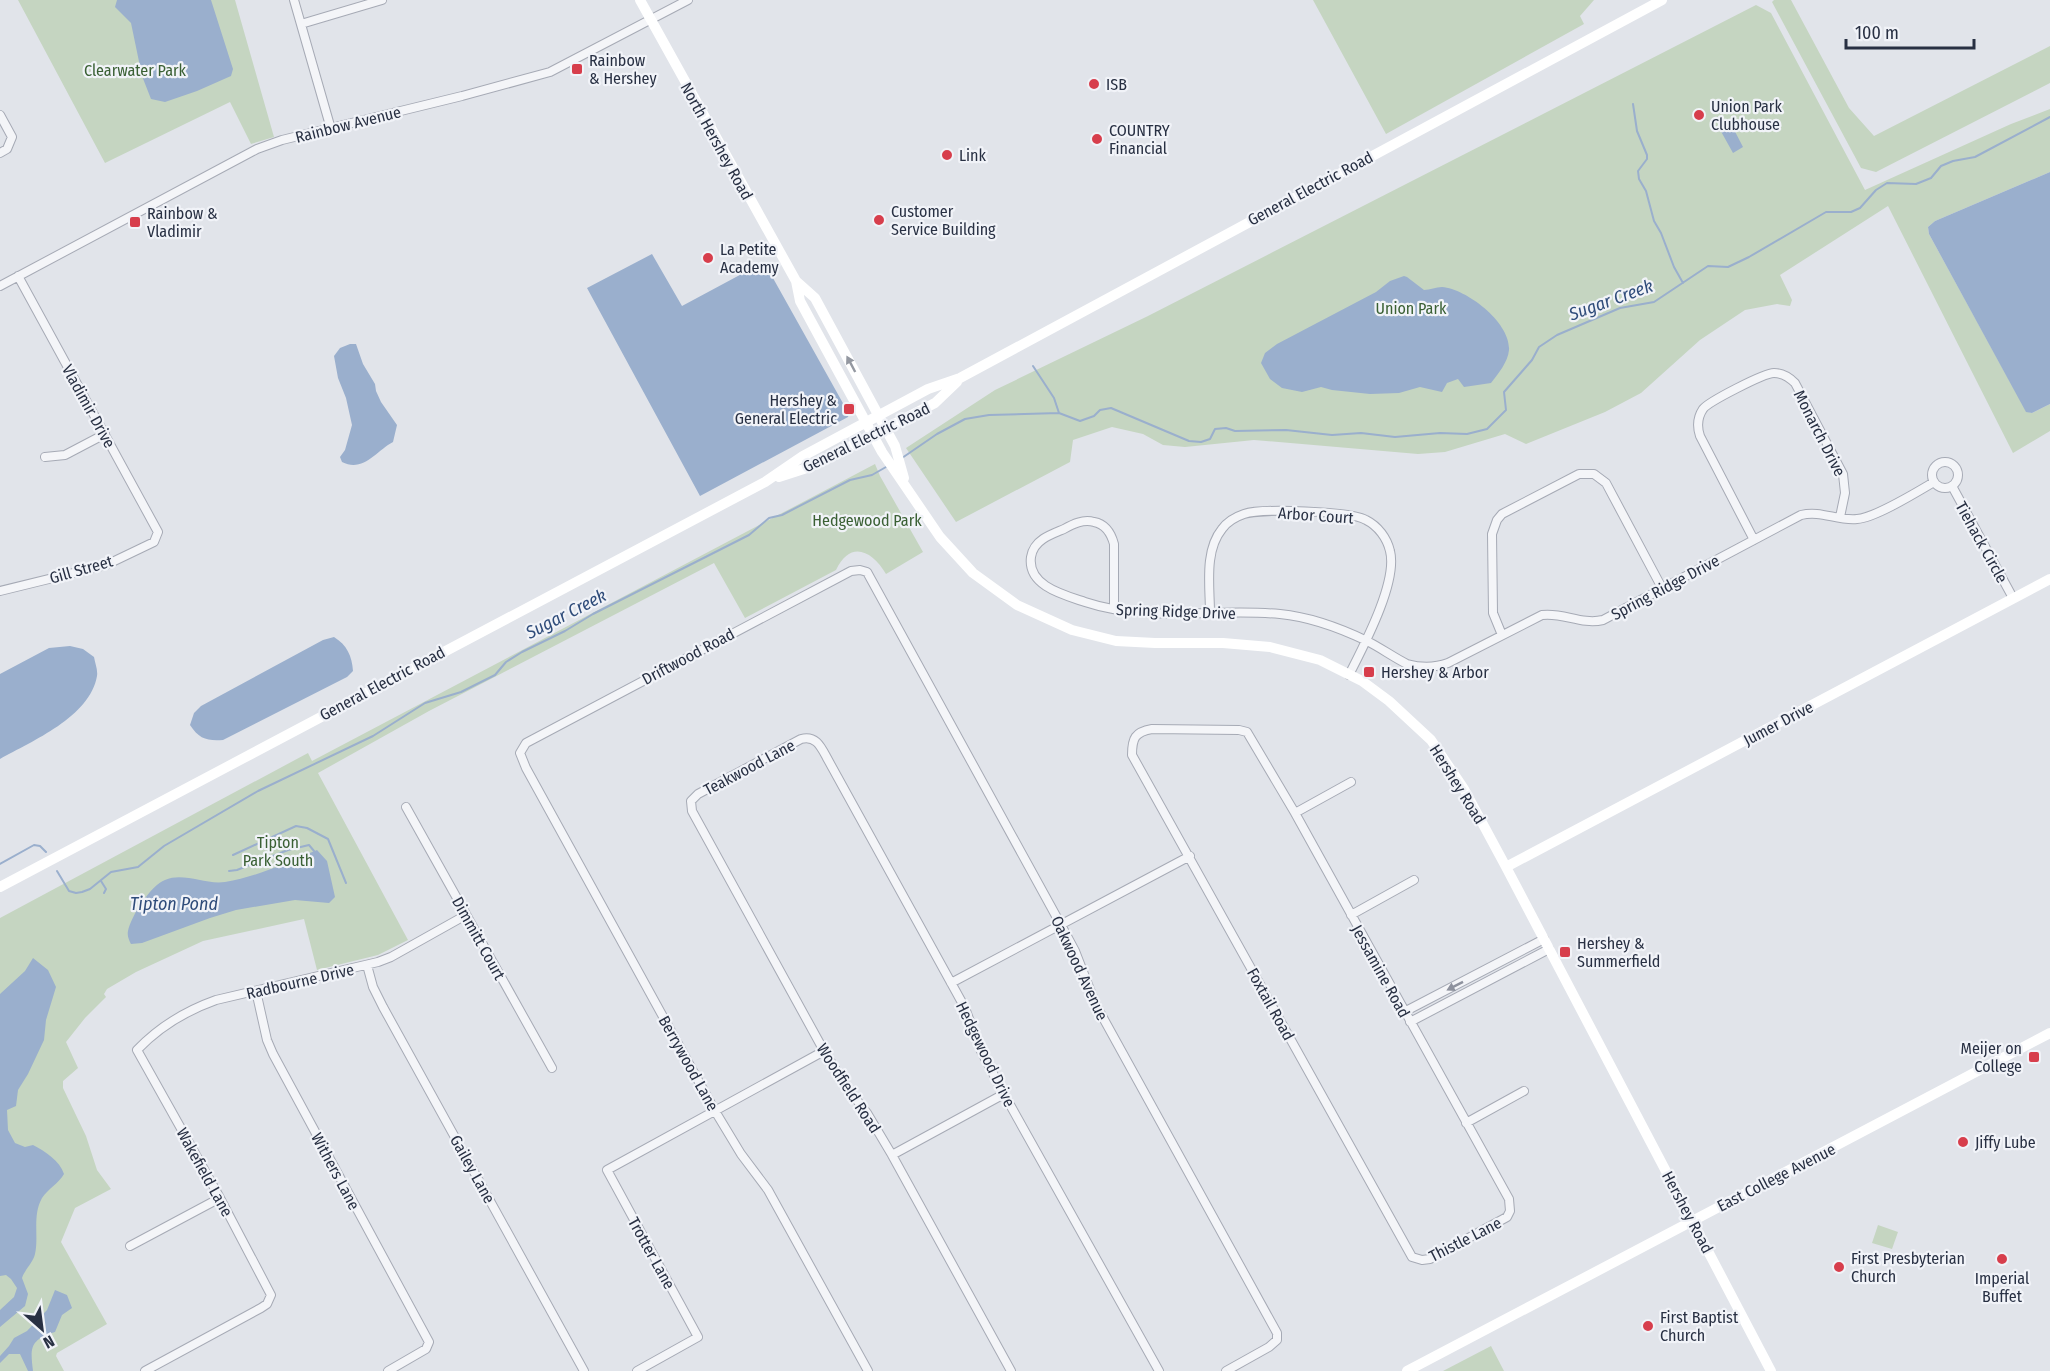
<svg xmlns="http://www.w3.org/2000/svg" width="2050" height="1371" viewBox="0 0 2050 1371" font-family="'Fira Sans Condensed',sans-serif">
  <style>
    .green { fill: #c5d5c1 }
    .water { fill: #9aafcd }
    .lines { fill: none; stroke-linecap: round; stroke-linejoin: round }
    .stream { stroke: #9aafcd; stroke-width: 2 }
    .street-casing { stroke: #a6aab5; stroke-width: 10 }
    .street { stroke: #f4f5f8; stroke-width: 8 }
    .secondary { stroke: #fff; stroke-width: 10 }
    .oneway { fill: #9498a1 }
    .oneway2 { fill: #8e929e }
    .poi-dot { fill: #d73e4c; stroke: #f1f3f8; stroke-width: 2 }
    .labels { text-anchor: middle; stroke-width: 4.5; stroke-linejoin: round; paint-order: stroke }
    .poi-label { font-size: 16px; fill: #283043; stroke: #f1f3f8; text-anchor: start }
    .park-label { font-size: 16px; fill: #3a6034; stroke: #f1f3f8 }
    .street-label { font-size: 16px; fill: #283043; stroke: #f1f3f8 }
    .water-label { font-size: 18px; font-style: italic; fill: #2f4c7a; stroke: #f1f3f8 }
  </style>
  <rect width="100%" height="100%" fill="#e1e4ea"/>
  <!-- green -->
  <path class="green" d="M18 0H235L274 137 251 144 230 102 105 163Z
    M1313 0H1594L1580 16 1584 24 1386 134Z
    M1774 0H1791L1849 108 1874 136 2050 46V83L1876 172 1861 168 1772 2Z
    M1756 5 1771 13 1865 190 2011 124 2050 109V172L1935 221 1928 227 1929 234 2026 411 2032 413 2050 404V431L2013 453 1888 206 1780 275 1792 300 1790 306 1777 304 1745 310 1700 340 1641 393 1605 412 1526 444 1505 434 1445 452 1418 454 1254 440 1185 447 1163 445 1143 434 1112 427 1073 440 1070 462 956 522 906 448 995 390 1148 316Z
    M875 464 880 476 923 552 886 574C872 550 850 540 836 570L745 618 714 563 429 711 318 773 408 940 378 955 317 970 304 919 203 941 136 972 107 989 104 994 106 997 85 1018 66 1042 78 1068 63 1081V1088L86 1136 97 1170 111 1189 75 1208 61 1242 107 1324 57 1353 56 1356 64 1371H0V918L308 753 312 761Z
    M1878 1225 1898 1232 1892 1249 1872 1243Z
    M1491 1346 1504 1371H1443Z"/>
  <!-- water -->
  <path class="water" d="M117 0H211L233 69 231 76 197 91 165 102 151 99 142 76 131 23 115 7Z
    M1729 120 1743 147 1733 153 1718 126Z
    M2050 172V404L2032 413 2026 412 1929 234 1928 227 1935 221Z
    M652 254 682 306 764 262 849 414 848 417 700 496 587 288Z
    M1404 276 1407 277 1424 290C1430 290 1436 287 1442 287 1467 289 1511 323 1509 350 1508 362 1498 374 1491 383L1464 387 1458 379 1447 383 1442 392 1420 387 1399 393 1370 394 1332 390 1321 387 1302 392 1282 388 1270 379 1261 363 1265 353 1277 344 1376 292 1390 281Z
    M350 344H356L363 364 375 384 376 391 381 402 397 425 393 442C376 451 363 473 342 462L340 457 345 450 352 425 346 398 338 378 334 356 340 348Z
    M334 637C347 645 352 656 353 671L347 677 223 740C207 741 199 739 190 725L194 713 201 706 323 640Z
    M70 646 83 649 94 657C95 663 98 670 97 676 90 717 32 741 0 759V674L49 648Z
    M317 850 327 861 335 897 329 903 295 900 236 910 210 918 142 943 131 944C129 940 127 936 128 931 131 916 151 885 165 880 184 872 205 885 225 882 257 877 288 862 317 850Z
    M33 958 48 970 56 987 46 1020 44 1040 28 1074 18 1090 16 1106 7 1110 8 1130 15 1143 25 1147 33 1145C45 1151 60 1161 64 1174 59 1183 48 1189 42 1198 32 1216 39 1236 35 1254 33 1263 25 1269 22 1278L28 1294 25 1306 0 1327V1310L14 1297 17 1288 11 1279 6 1275 0 1276V994L25 971Z
    M55 1290 67 1295 72 1308 62 1315 55 1332C30 1340 30 1347 33 1371H28L20 1354H9L0 1363V1356L9 1346 14 1338 27 1331 47 1310Z"/>
  <g class="lines">
    <!-- stream -->
    <path class="stream" d="M1633 104 1637 131 1647 155V159L1638 171 1639 179 1646 191 1654 221 1661 233 1674 267 1683 283
      M1033 366 1054 398 1059 413
      M902 458 937 434 965 419 989 415 1059 413 1080 421 1094 416 1100 410 1111 408 1189 441 1201 442 1210 439 1215 429 1226 428 1235 431 1286 430 1332 435 1361 433 1395 437 1440 433 1467 434 1487 429 1506 410 1504 392 1532 360 1539 347 1557 335 1620 308 1654 302 1708 266 1728 267 1749 257 1826 212H1851L1860 208 1876 190 1887 183 1916 184 1931 178 1941 166 1953 161 1975 157 2050 117
      M233 855 296 826 307 828 328 839 346 883
      M0 864 34 845 40 846 46 852
      M57 871 69 891 76 893 82 892 90 889 111 872 138 867 164 846 258 791 373 736 425 703 461 692 495 675 506 662 522 652 565 631 593 614 749 535 769 518 782 515 850 480 872 475 886 467
      M229 871 237 870 288 850 309 845 314 851
      M101 881 106 889 104 893"/>
    <defs>
      <path id="street" d="M294 0 331 129
        M301 24 382 0
        M0 115 12 137 7 149 0 153
        M0 286 257 149 282 140 462 96 550 72 688 0
        M45 457 65 455 105 434
        M1932 475a13 13 0 1 1 26 0a13 13 0 1 1-26 0Z
        M1952 486 2013 598
        M1754 540 1700 436C1697 427 1697 418 1703 409 1708 402 1764 373 1774 373 1783 373 1789 377 1795 383L1843 474 1845 493 1840 517
        M0 591 106 565 154 542 158 532 18 276
        M1114 609V544C1111 533 1105 524 1094 522 1083 519 1073 524 1064 529 1057 532 1049 535 1043 539 1037 543 1032 550 1031 557 1027 586 1064 595 1085 602 1148 623 1216 608 1280 614 1311 617 1340 628 1367 641 1381 648 1393 657 1407 664 1422 668 1434 668 1448 663L1542 615C1563 612 1581 625 1603 620L1801 515C1821 510 1837 521 1857 519 1875 518 1917 492 1934 482
        M1210 613C1210 587 1204 551 1222 529 1227 522 1235 517 1244 514 1261 508 1350 511 1366 520 1378 526 1387 538 1390 551 1398 582 1363 647 1349 675
        M1502 635 1493 613 1492 534 1497 520 1502 514 1579 474H1594L1606 483 1662 588
        M1152 729 1239 730 1247 732 1295 813 1509 1199 1510 1211 1507 1217 1430 1259 1422 1260 1412 1257 1132 755C1132 738 1135 732 1152 729Z
        M406 807 552 1068
        M1295 813 1351 782
        M1351 915 1414 880
        M367 965 373 987 383 1007 584 1371
        M951 983 1190 856
        M256 991 267 1040 273 1054 429 1342 426 1349 388 1371
        M1404 1012 1544 939
        M1410 1022 1549 949
        M1466 1123 1524 1091
        M892 1155 1004 1094
        M130 1246 220 1198
        M145 1371 261 1308 267 1304 271 1295 220 1198 137 1050C160 1026 185 1011 216 1000L378 962 391 957 466 915
        M637 1371 698 1337 607 1170 824 1051
        M868 1371 768 1190 741 1154 715 1111 526 768 520 753 526 743 851 571 860 570 867 572 1061 925 1075 951 1096 1005 1277 1333V1340L1269 1347 1226 1371
        M1011 1371 892 1155 867 1113 848 1089 824 1051 692 811 691 801 698 794 801 739C816 735 821 747 827 758L965 1008 981 1051 1004 1094 1159 1371"/>
    </defs>
    <!-- street casing -->
    <use href="#street" class="street-casing"/>
    <!-- street -->
    <use href="#street" class="street"/>
    <!-- secondary -->
    <path class="secondary" d="M640 0 796 281 815 298 895 446 904 478
      M796 281 800 301 882 452 940 537 973 573 1017 605 1072 630 1116 641 1155 643H1223L1270 647 1320 660 1362 681 1389 701 1431 740 1464 789 1506 867 1771 1371
      M779 477 810 467 935 403 957 382
      M1506 867 2050 579
      M0 887 765 482 803 456 928 389 960 378 1662 0
      M1407 1371 2050 1033"/>
  </g>
  <!-- one-way arrows -->
  <defs><path id="oneway-solid" d="M-6-.8H1V-3.2L6.5 0L1 3.2V.8H-6Z" transform="scale(1.5)"/></defs>
  <use class="oneway" href="#oneway-solid" transform="translate(851 364) rotate(-118)"/>
  <use class="oneway2" href="#oneway-solid" transform="translate(1455 986) rotate(153)"/>
  <!-- markers -->
  <g class="poi-dot">
    <rect x="571" y="63" width="12" height="12" rx="3"/>
    <circle cx="1094" cy="84" r="6"/>
    <circle cx="1699" cy="115" r="6"/>
    <circle cx="1097" cy="139" r="6"/>
    <circle cx="947" cy="155" r="6"/>
    <circle cx="879" cy="220" r="6"/>
    <rect x="129" y="216" width="12" height="12" rx="3"/>
    <circle cx="708" cy="258" r="6"/>
    <rect x="843" y="403" width="12" height="12" rx="3"/>
    <rect x="1363" y="666" width="12" height="12" rx="3"/>
    <rect x="1559" y="946" width="12" height="12" rx="3"/>
    <rect x="2028" y="1051" width="12" height="12" rx="3"/>
    <circle cx="1963" cy="1142" r="6"/>
    <circle cx="2002" cy="1259" r="6"/>
    <circle cx="1839" cy="1267" r="6"/>
    <circle cx="1648" cy="1326" r="6"/>
  </g>
  <g class="labels">
    <!-- poi labels -->
    <g class="poi-label">
      <text x="589" y="66">Rainbow<tspan x="589" dy="18">&amp; Hershey</tspan></text>
      <text x="1106" y="90">ISB</text>
      <text x="1711" y="112">Union Park<tspan x="1711" dy="18">Clubhouse</tspan></text>
      <text x="1109" y="136">COUNTRY<tspan x="1109" dy="18">Financial</tspan></text>
      <text x="959" y="161">Link</text>
      <text x="891" y="217">Customer<tspan x="891" dy="18">Service Building</tspan></text>
      <text x="147" y="219">Rainbow &amp;<tspan x="147" dy="18">Vladimir</tspan></text>
      <text x="720" y="255">La Petite<tspan x="720" dy="18">Academy</tspan></text>
      <text x="837" y="406" text-anchor="end">Hershey &amp;<tspan x="837" dy="18">General Electric</tspan></text>
      <text x="1381" y="678">Hershey &amp; Arbor</text>
      <text x="1577" y="949">Hershey &amp;<tspan x="1577" dy="18">Summerfield</tspan></text>
      <text x="2022" y="1054" text-anchor="end">Meijer on<tspan x="2022" dy="18">College</tspan></text>
      <text x="1975" y="1148">Jiffy Lube</text>
      <text x="1851" y="1264">First Presbyterian<tspan x="1851" dy="18">Church</tspan></text>
      <text x="2002" y="1284" text-anchor="middle">Imperial<tspan x="2002" dy="18">Buffet</tspan></text>
      <text x="1660" y="1323">First Baptist<tspan x="1660" dy="18">Church</tspan></text>
    </g>
    <!-- park labels -->
    <g class="park-label">
      <text x="135" y="76">Clearwater Park</text>
      <text x="1411" y="314">Union Park</text>
      <text x="867" y="526">Hedgewood Park</text>
      <text x="278" y="848">Tipton<tspan x="278" dy="18">Park South</tspan></text>
    </g>
    <!-- street labels -->
    <g class="street-label">
      <text transform="translate(348 124) rotate(-14)" y="6">Rainbow Avenue</text>
      <text transform="translate(717 141) rotate(61)" y="6">North Hershey Road</text>
      <text transform="translate(1310 188) rotate(-28)" y="6">General Electric Road</text>
      <text transform="translate(89 406) rotate(61)" y="6">Vladimir Drive</text>
      <text transform="translate(1820 433) rotate(63)" y="6">Monarch Drive</text>
      <text transform="translate(866 437) rotate(-26)" y="6">General Electric Road</text>
      <text transform="translate(1316 515) rotate(4)" y="6">Arbor Court</text>
      <text transform="translate(1982 542) rotate(61)" y="6">Tiehack Circle</text>
      <text transform="translate(81 569) rotate(-16)" y="6">Gill Street</text>
      <text transform="translate(1665 587) rotate(-28)" y="6">Spring Ridge Drive</text>
      <text transform="translate(1176 611) rotate(2)" y="6">Spring Ridge Drive</text>
      <text transform="translate(688 656) rotate(-28)" y="6">Driftwood Road</text>
      <text transform="translate(382 683) rotate(-28)" y="6">General Electric Road</text>
      <text transform="translate(1778 723) rotate(-28)" y="6">Jumer Drive</text>
      <text transform="translate(749 767) rotate(-28)" y="6">Teakwood Lane</text>
      <text transform="translate(1458 784) rotate(58)" y="6">Hershey Road</text>
      <text transform="translate(479 938) rotate(61)" y="6">Dimmitt Court</text>
      <text transform="translate(1080 968) rotate(65)" y="6">Oakwood Avenue</text>
      <text transform="translate(1381 971) rotate(61)" y="6">Jessamine Road</text>
      <text transform="translate(300 981) rotate(-13)" y="6">Radbourne Drive</text>
      <text transform="translate(1271 1004) rotate(61)" y="6">Foxtail Road</text>
      <text transform="translate(986 1054) rotate(64)" y="6">Hedgewood Drive</text>
      <text transform="translate(689 1063) rotate(61)" y="6">Berrywood Lane</text>
      <text transform="translate(849 1088) rotate(57)" y="6">Woodfield Road</text>
      <text transform="translate(473 1169) rotate(61)" y="6">Gailey Lane</text>
      <text transform="translate(336 1171) rotate(62)" y="6">Withers Lane</text>
      <text transform="translate(205 1172) rotate(61)" y="6">Wakefield Lane</text>
      <text transform="translate(1776 1177) rotate(-27)" y="6">East College Avenue</text>
      <text transform="translate(1688 1212) rotate(62)" y="6">Hershey Road</text>
      <text transform="translate(1465 1239) rotate(-27)" y="6">Thistle Lane</text>
      <text transform="translate(652 1253) rotate(61)" y="6">Trotter Lane</text>
    </g>
    <!-- water labels -->
    <g class="water-label">
      <text transform="translate(1611 300) rotate(-20)" y="6">Sugar Creek</text>
      <text transform="translate(566 614) rotate(-27)" y="6">Sugar Creek</text>
      <text x="174" y="910">Tipton Pond</text>
    </g>
  </g>
  <!-- north arrow -->
  <g transform="translate(42 1329) rotate(152)" stroke="#f1f3f8" stroke-width="4.5" paint-order="stroke">
  <path d="M0-4.5L10 22L0 15L-10 22Z" fill="#283043"/>
  <text y="-9" font-size="16" font-weight="bold" text-anchor="middle" fill="#283043">N</text>
  </g>
  <!-- scale -->
  <path d="M1846 39v9h128v-9" fill="none" stroke="#283043" stroke-width="3"/>
  <text x="1855" y="39" font-size="18" fill="#283043" stroke="#f1f3f8" stroke-width="4.5" paint-order="stroke">100 m</text>
</svg>
